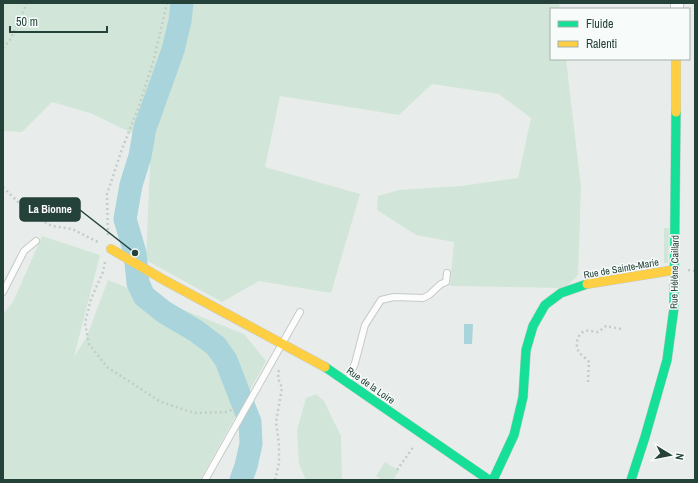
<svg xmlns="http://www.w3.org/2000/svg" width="698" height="483" viewBox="0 0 698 483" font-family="'Archivo Narrow',sans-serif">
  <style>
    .green { fill: #d1e6d8 }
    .water { fill: #a9d4db }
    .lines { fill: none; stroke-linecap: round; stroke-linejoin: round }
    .river { stroke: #a9d4db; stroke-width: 23 }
    .lane-casing { stroke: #c5cac8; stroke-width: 8 }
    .street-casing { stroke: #c5cac8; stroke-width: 14 }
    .fast-casing { stroke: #c3cbc8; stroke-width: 10 }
    .slow-casing { stroke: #c3cbc8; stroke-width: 10 }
    .path { stroke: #c3ccca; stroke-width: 2.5; stroke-dasharray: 2 3; stroke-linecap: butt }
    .lane { stroke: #fcfcfc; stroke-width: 6 }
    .street { stroke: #fcfcfc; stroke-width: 12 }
    .fast { stroke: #16e098; stroke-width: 9 }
    .slow { stroke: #ffcf43; stroke-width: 9 }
    .labels { text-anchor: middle; stroke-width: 3; stroke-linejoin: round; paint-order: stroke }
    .street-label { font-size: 10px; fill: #24423a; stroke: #f7fbf9 }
    .leader { fill: none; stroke: #24423a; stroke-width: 1.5 }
    .callout-dot { fill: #24423a; stroke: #f7fbf9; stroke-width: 1.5 }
    .callout { fill: #24423a; stroke: #24423a; stroke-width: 1.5 }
    .callout-label { font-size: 11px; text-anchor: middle; font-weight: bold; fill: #fff }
  </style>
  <rect width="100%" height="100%" fill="#e8edeb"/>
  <!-- green -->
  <path class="green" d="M3 3H559L560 9H551V59H566L581 187 578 275 565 288 450 286 454 242 416 235 377 210 378 196 399 190 461 186 518 178 531 118 499 94 432 84 399 115 280 96 265 167 360 194 331 293 259 281 222 302 146 260 151 142 90 113 52 102 22 132 3 131Z
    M664 228H669L668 263H664Z
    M42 236 100 255 74 357 87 336 108 280 244 334 266 361 200 480H3V314L13 302Z
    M316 394 324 401 341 436 342 480H306L299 464 297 430 306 398Z
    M385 462 399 471 393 480H382L376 476Z"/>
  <!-- water -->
  <path class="water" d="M464 324H473L472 344H464Z"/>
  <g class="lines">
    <!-- river -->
    <path class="river" d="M182 3 180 21 173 50 145 128 140 156 131 185 125 219 135 253 138 283 144 296 164 312 196 331 216 346 226 360 250 422 251 444 246 466 241 480"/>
    <defs>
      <path id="lane" d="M3 292 24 251 36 241
        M348 380 355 363 365 325 381 300 394 297 423 298 429 295 441 284 446 282 447 273
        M205 480 300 312"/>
      <path id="street" d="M677 9V3"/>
      <path id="fast" d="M325 367 489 480
        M493 480 514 435 523 397 526 350 533 326 545 305 561 293 587 284
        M631 480 645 437 667 360 674 308 676 112"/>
      <path id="slow" d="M676 112V59
        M111 249 164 280 325 367
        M587 284 674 270"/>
    </defs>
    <!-- lane casing -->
    <use href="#lane" class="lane-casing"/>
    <!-- street casing -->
    <use href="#street" class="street-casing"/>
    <!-- fast casing -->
    <use href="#fast" class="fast-casing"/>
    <!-- slow casing -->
    <use href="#slow" class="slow-casing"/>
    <!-- path -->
    <path class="path" d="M3 48 10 40 27 3
      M3 187 30 214 52 226 72 229 98 242
      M108 235 107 194 122 149 138 109 154 59 167 3
      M105 262 103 272 91 299 85 323 89 344 107 367 161 402 194 413 226 412 236 408
      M688 270 695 271
      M588 382 589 362C586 358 580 355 578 350 575 344 578 333 585 331 589 330 594 332 598 332L606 326 621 329
      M397 470 414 446
      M275 480 279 463V445L276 422 282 388 278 378 279 369"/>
    <!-- lane -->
    <use href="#lane" class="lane"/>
    <!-- street -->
    <use href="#street" class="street"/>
    <!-- fast -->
    <use href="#fast" class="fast"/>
    <!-- slow -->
    <use href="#slow" class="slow"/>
  </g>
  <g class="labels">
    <!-- street labels -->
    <g class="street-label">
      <text transform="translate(621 268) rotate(-10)" y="4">Rue de Sainte-Marie</text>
      <text transform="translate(674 272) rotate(-89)" y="4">Rue Hélène Caillard</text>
      <text transform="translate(371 385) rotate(35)" y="4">Rue de la Loire</text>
    </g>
  </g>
  <!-- callouts -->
  <path class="leader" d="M135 253L80 210"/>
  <circle class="callout-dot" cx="135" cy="253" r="4"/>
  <rect class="callout" x="20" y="198" width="60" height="23" rx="4"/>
  <g class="callout-label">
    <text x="50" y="213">La Bionne</text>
  </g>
  <!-- border -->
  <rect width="698" height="483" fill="none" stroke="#24423a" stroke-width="8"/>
  <!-- legend -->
  <rect x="550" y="8" width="140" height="52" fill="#f7fbf9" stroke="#a3b1ad"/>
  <rect x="558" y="21" width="20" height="6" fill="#16e098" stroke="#a3b1ad"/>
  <text x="586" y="28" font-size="12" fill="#24423a">Fluide</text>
  <rect x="558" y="41" width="20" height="6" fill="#ffcf43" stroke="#a3b1ad"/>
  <text x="586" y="48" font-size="12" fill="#24423a">Ralenti</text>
  <!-- north arrow -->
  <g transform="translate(670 455) rotate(100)" stroke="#f7fbf9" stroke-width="3" paint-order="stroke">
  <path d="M0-3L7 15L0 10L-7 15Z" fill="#24423a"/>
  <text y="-6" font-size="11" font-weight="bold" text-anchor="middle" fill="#24423a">N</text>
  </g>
  <!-- scale -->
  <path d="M10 26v6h97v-6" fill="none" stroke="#24423a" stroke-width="2"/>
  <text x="16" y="26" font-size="12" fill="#24423a" stroke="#f7fbf9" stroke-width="3" paint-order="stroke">50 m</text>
</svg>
